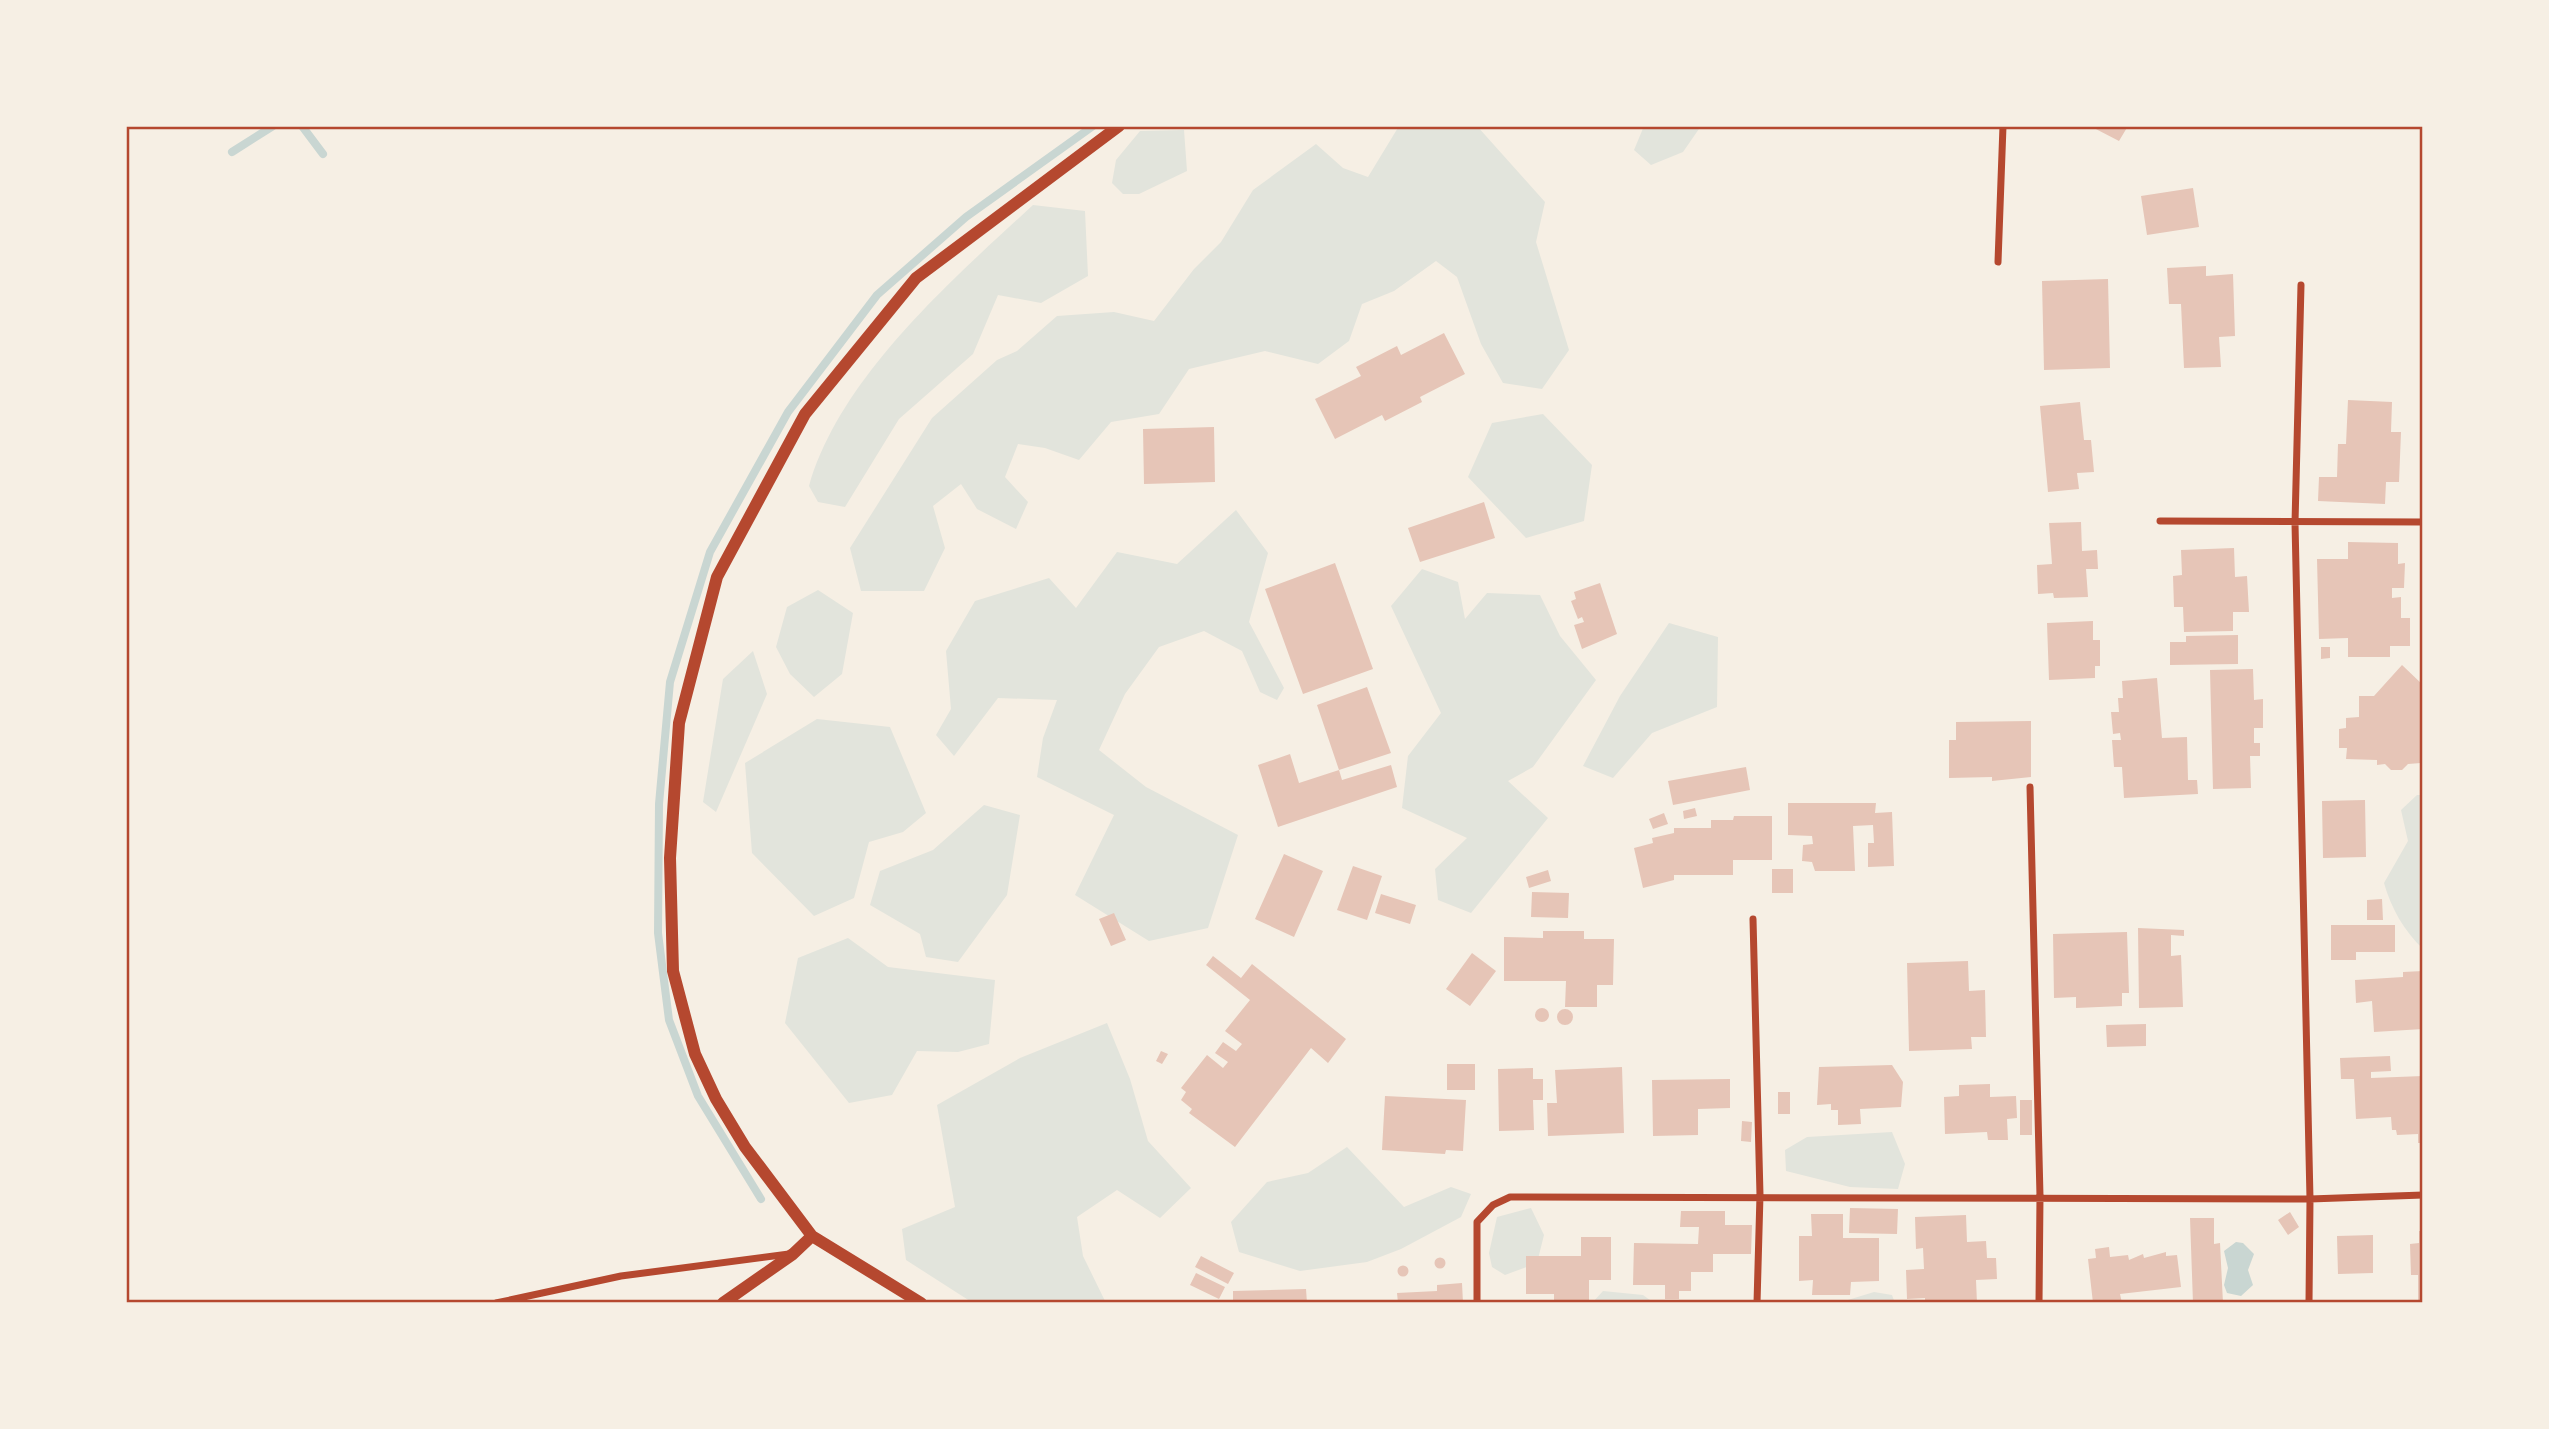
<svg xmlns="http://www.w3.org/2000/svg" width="2549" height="1429" viewBox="0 0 2549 1429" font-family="Lato,sans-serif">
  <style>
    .green { fill: #e2e4dc }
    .water { fill: #c9d6d2 }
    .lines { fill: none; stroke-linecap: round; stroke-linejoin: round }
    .stream { stroke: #c9d6d2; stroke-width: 8 }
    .building { fill: #e6c5b7 }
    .minor { stroke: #b5482f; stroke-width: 7 }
    .tertiary { stroke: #b5482f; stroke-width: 12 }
    .neatline { fill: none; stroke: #b5482f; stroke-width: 2.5 }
  </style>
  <rect width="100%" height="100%" fill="#f6efe4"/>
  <!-- green -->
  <path class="green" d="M1399 126H1477L1545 202 1536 242 1569 350 1542 389 1503 383 1481 344 1457 277 1436 261 1394 291 1362 304 1349 341 1318 364 1265 351 1189 369 1159 414 1111 422 1079 460 1045 448 1018 444 1005 477 1028 502 1016 529 977 509 961 484 933 506 945 548 924 591H861L850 548 932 418 997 360 1017 351 1057 316 1114 312 1154 321 1194 269 1221 242 1253 190 1316 144 1343 168 1368 177Z
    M1644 126H1701L1683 152 1651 165 1634 150Z
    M1184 130 1187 171 1139 194H1123L1112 183 1116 160 1140 131Z
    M1033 205 1085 211 1088 276 1041 303 998 295 973 354 899 419 845 507 818 502 809 486C840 377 952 280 1033 205Z
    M1543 414 1592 465 1584 521 1526 538 1468 477 1492 423Z
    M1236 510 1268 553 1249 622 1284 688 1277 700 1260 692 1242 651 1204 631 1159 647 1125 694 1099 750 1146 787 1238 835 1208 928 1149 941 1075 895 1114 815 1037 777 1043 738 1057 700 998 698 954 756 936 735 951 709 946 651 975 601 1049 578 1076 608 1117 552 1177 564Z
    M1422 569 1458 582 1465 619 1487 593 1540 595 1560 636 1596 680 1533 767 1508 781 1548 818 1471 913 1438 900 1435 869 1467 838 1402 808 1408 756 1441 713 1391 606Z
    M818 590 853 613 842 674 814 697 790 674 776 647 787 607Z
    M1669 623 1718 637 1717 707 1652 733 1613 778 1583 766 1620 696Z
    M753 651 767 694 716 812 703 802 723 679Z
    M817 719 890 727 926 813 903 832 869 842 854 898 814 916 752 853 745 763Z
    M2417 795H2423V949C2404 931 2391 908 2384 883L2408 841 2401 810Z
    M984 805 1020 815 1007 895 958 962 926 957 920 934 870 905 880 871 933 850Z
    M848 938 888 967 995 980 989 1044 958 1052 917 1051 892 1095 849 1103 785 1023 798 958Z
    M1107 1023 1130 1079 1148 1141 1191 1188 1160 1218 1117 1190 1077 1217 1083 1256 1106 1303H973L906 1260 902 1229 955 1207 937 1105 1020 1058Z
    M1892 1132 1905 1164 1898 1189 1850 1187 1786 1171 1785 1150 1807 1137Z
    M1347 1147 1404 1207 1451 1187 1471 1194 1461 1217 1401 1249 1367 1262 1300 1271 1239 1252 1231 1222 1267 1182 1308 1173Z
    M1531 1208 1544 1235 1537 1263 1505 1275 1492 1267 1489 1253 1497 1217Z
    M1603 1291 1643 1295 1654 1303H1592Z
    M1874 1292 1892 1295 1895 1303H1838Z"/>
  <!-- water -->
  <path class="water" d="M2236 1242 2243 1243 2254 1254 2248 1270 2253 1285 2241 1296 2227 1293 2224 1285 2228 1268 2224 1251Z"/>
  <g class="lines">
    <!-- stream -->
    <path class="stream" d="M302 126 323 154
      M232 152 273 126
      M761 1199 698 1096 669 1020 658 933 659 804 670 682 710 552 788 412 877 295 966 217 1093 126"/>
  </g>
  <!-- building -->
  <path class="building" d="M2090 126H2128L2119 141Z
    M2193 188 2199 227 2147 235 2141 196Z
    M2206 266V276L2233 274 2235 336 2219 337 2221 367 2184 368 2181 304H2169L2167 268Z
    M2108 279 2110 368 2044 370 2042 281Z
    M1444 333 1465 374 1420 397 1422 402 1385 421 1382 415 1335 439 1315 399 1361 376 1356 367 1397 346 1401 355Z
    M2348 400 2392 402 2391 432H2401L2399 482H2386L2385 504 2318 501 2319 477H2337L2338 444H2346Z
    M2080 402 2084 440H2091L2094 472 2077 473 2079 489 2048 492 2040 406Z
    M1214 427 1215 482 1144 484 1143 429Z
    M1484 502 1495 538 1420 562 1408 528Z
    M2081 522 2082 551 2097 550 2098 569H2086L2088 597 2054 598 2053 593 2038 594 2037 565 2052 564 2049 523Z
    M2348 542 2398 543V564L2405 563 2404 588H2392V598L2401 597V618H2410V646H2390V657H2348V638L2319 639 2317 559H2348Z
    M2234 548 2235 577 2247 576 2249 612H2233V631L2184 632 2183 607H2174L2173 576 2182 575 2181 550Z
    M1335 563 1373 669 1303 694 1265 589Z
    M1600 583 1617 634 1582 649 1574 625 1584 622 1582 617 1578 619 1571 601 1576 599 1574 592Z
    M2093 621V640H2100V666H2095V678L2049 680 2047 623Z
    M2238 635V664L2170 665V642H2186V636Z
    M2321 647H2330V658L2321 659Z
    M2402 665 2423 685 2421 763 2408 764 2402 770H2391L2385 764 2377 765V760L2346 759 2347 748H2339V729L2346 728V718L2359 717V696H2374Z
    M2253 669 2254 700 2263 699V728H2254V743H2260V756H2250L2251 788 2213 789 2210 670Z
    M2157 678 2162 738 2187 737 2188 780H2197L2198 794 2124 798 2122 767H2114L2112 740H2121L2120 733 2113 734 2111 712H2119L2118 698H2123L2122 681Z
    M1367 687 1391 753 1339 770 1342 780 1391 765 1397 787 1278 827 1258 765 1290 754 1299 783 1339 770 1317 705Z
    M2031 721V777L1992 781V777L1949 778V740H1956V722Z
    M1746 767 1750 790 1673 805 1668 781Z
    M2365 800 2366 857 2323 858 2322 801Z
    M1788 803H1876L1875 813 1892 812 1894 866 1868 867V843H1874L1873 825 1853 826 1855 871H1815L1812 862 1802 861 1803 845 1813 844 1812 836 1788 835Z
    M1695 808 1697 816 1684 819 1683 811Z
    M1664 813 1668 824 1653 829 1649 819Z
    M1734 816H1772V860H1733V875H1674V880L1643 888 1634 848 1653 843 1652 838 1674 833V828H1711V820H1733Z
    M1284 854 1323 871 1294 937 1255 919Z
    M1353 866 1382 876 1367 920 1337 910Z
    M1772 869H1793V893H1772Z
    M1548 870 1551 881 1529 888 1526 877Z
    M1532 892 1569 893 1568 918 1531 917Z
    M1381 894 1416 905 1410 924 1375 913Z
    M2382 899 2383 920H2367V900Z
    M1114 913 1126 940 1111 946 1099 919Z
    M2331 925H2395V952H2356V960H2331Z
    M2138 928 2184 930V936L2171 935V956L2181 955 2183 1007 2139 1008Z
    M1543 931H1584V939H1614L1613 985H1597V1007H1565L1566 981H1504V937L1543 938Z
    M2127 932 2129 993H2122V1006L2076 1008V997L2054 998 2053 934Z
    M1472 953 1496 971 1470 1006 1446 989Z
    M1213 956 1241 978 1252 964 1346 1039 1328 1063 1311 1048 1235 1147 1189 1113 1192 1109 1181 1100 1186 1092 1181 1088 1207 1055 1223 1068 1228 1062 1215 1053 1223 1042 1236 1051 1242 1044 1225 1031 1250 1000 1206 965Z
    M1968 961 1969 991 1985 990 1986 1037H1971L1972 1049 1909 1051 1907 963Z
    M2423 971V1029L2374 1032 2372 1001 2356 1003 2355 980 2403 977V972Z
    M1535 1015a7 7 0 1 1 14 0a7 7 0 1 1-14 0Z
    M1557 1017a8 8 0 1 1 16 0a8 8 0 1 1-16 0Z
    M2146 1024V1046L2107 1047 2106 1025Z
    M1161 1051 1168 1054 1162 1064 1156 1061Z
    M2390 1056 2391 1071 2371 1072V1078L2423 1076V1143H2418V1134L2397 1135 2396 1130H2392L2391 1117 2356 1119 2354 1079H2341L2340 1058Z
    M1447 1064H1475V1090H1447Z
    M1892 1065 1903 1082 1901 1107 1860 1109 1861 1124 1838 1125V1110H1831V1104L1817 1105 1819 1067Z
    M1622 1067 1624 1133 1548 1136 1547 1103H1557L1555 1070Z
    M1533 1068V1079H1543V1100H1533L1534 1130 1499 1131 1498 1069Z
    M1730 1079V1108L1698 1109V1135L1653 1136 1652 1080Z
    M1990 1084V1097L2016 1096 2017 1118 2007 1119 2008 1140H1988L1987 1132 1945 1134 1944 1097 1959 1096V1085Z
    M1778 1092H1790V1114H1778Z
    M1385 1096 1466 1100 1463 1151 1446 1150 1445 1154 1382 1150Z
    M2020 1100H2032V1135H2020Z
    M1742 1121 1752 1122 1751 1142 1741 1141Z
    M1850 1208 1898 1209 1897 1234 1849 1233Z
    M1681 1211H1725V1225H1752L1751 1254H1713V1272H1691V1291H1679V1299H1665V1285H1633L1634 1243 1698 1244 1699 1227H1680Z
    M2290 1212 2299 1227 2288 1235 2278 1220Z
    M1811 1214H1843V1238H1879V1281L1851 1282 1850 1295H1812L1813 1280 1799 1281V1236H1812Z
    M1966 1215 1967 1242 1986 1241 1987 1258H1996L1997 1279 1976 1280 1977 1303H1925V1298L1907 1299 1906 1270 1924 1269 1923 1248 1916 1249 1915 1217Z
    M2190 1218H2214V1244L2220 1243 2223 1303H2193Z
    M2419 1231H2423V1303H2418V1275H2411L2410 1244 2419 1243Z
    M2373 1235V1273L2338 1274 2337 1236Z
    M1581 1237H1611V1280H1589V1303H1554V1294H1526V1256H1581Z
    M2109 1247 2110 1257 2128 1255 2129 1260 2143 1254 2144 1258 2166 1252V1256L2177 1255 2181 1287 2120 1294 2122 1303H2093L2088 1259 2096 1258 2095 1249Z
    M1201 1256 1234 1273 1228 1284 1195 1267Z
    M1434.5 1263a5.5 5.5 0 1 1 11 0a5.5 5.5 0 1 1-11 0Z
    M1397.5 1271a5.5 5.5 0 1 1 11 0a5.5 5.5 0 1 1-11 0Z
    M1196 1273 1225 1287 1219 1299 1190 1285Z
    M1462 1283 1463 1303H1398L1397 1293 1437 1291V1285Z
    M1306 1289 1307 1303H1233V1291Z"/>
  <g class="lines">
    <!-- minor -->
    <path class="minor" d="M1998 262 2003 126
      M2301 285 2295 523 2310 1199 2309 1303
      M2160 521 2423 522
      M2030 787 2040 1196 2039 1303
      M1753 919 1760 1195 1757 1303
      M496 1303 621 1276 789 1254
      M1477 1303V1222L1493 1205 1510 1197 2310 1199 2423 1195"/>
    <!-- tertiary -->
    <path class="tertiary" d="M723 1303 793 1254 812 1236
      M921 1303 812 1236 745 1147 716 1099 695 1054 673 971 670 858 679 723 717 577 805 414 916 278 1119 126"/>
  </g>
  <!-- border -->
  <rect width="2549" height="1429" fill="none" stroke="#f6efe4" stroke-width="256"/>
  <rect x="128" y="128" width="2293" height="1173" class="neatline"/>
</svg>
